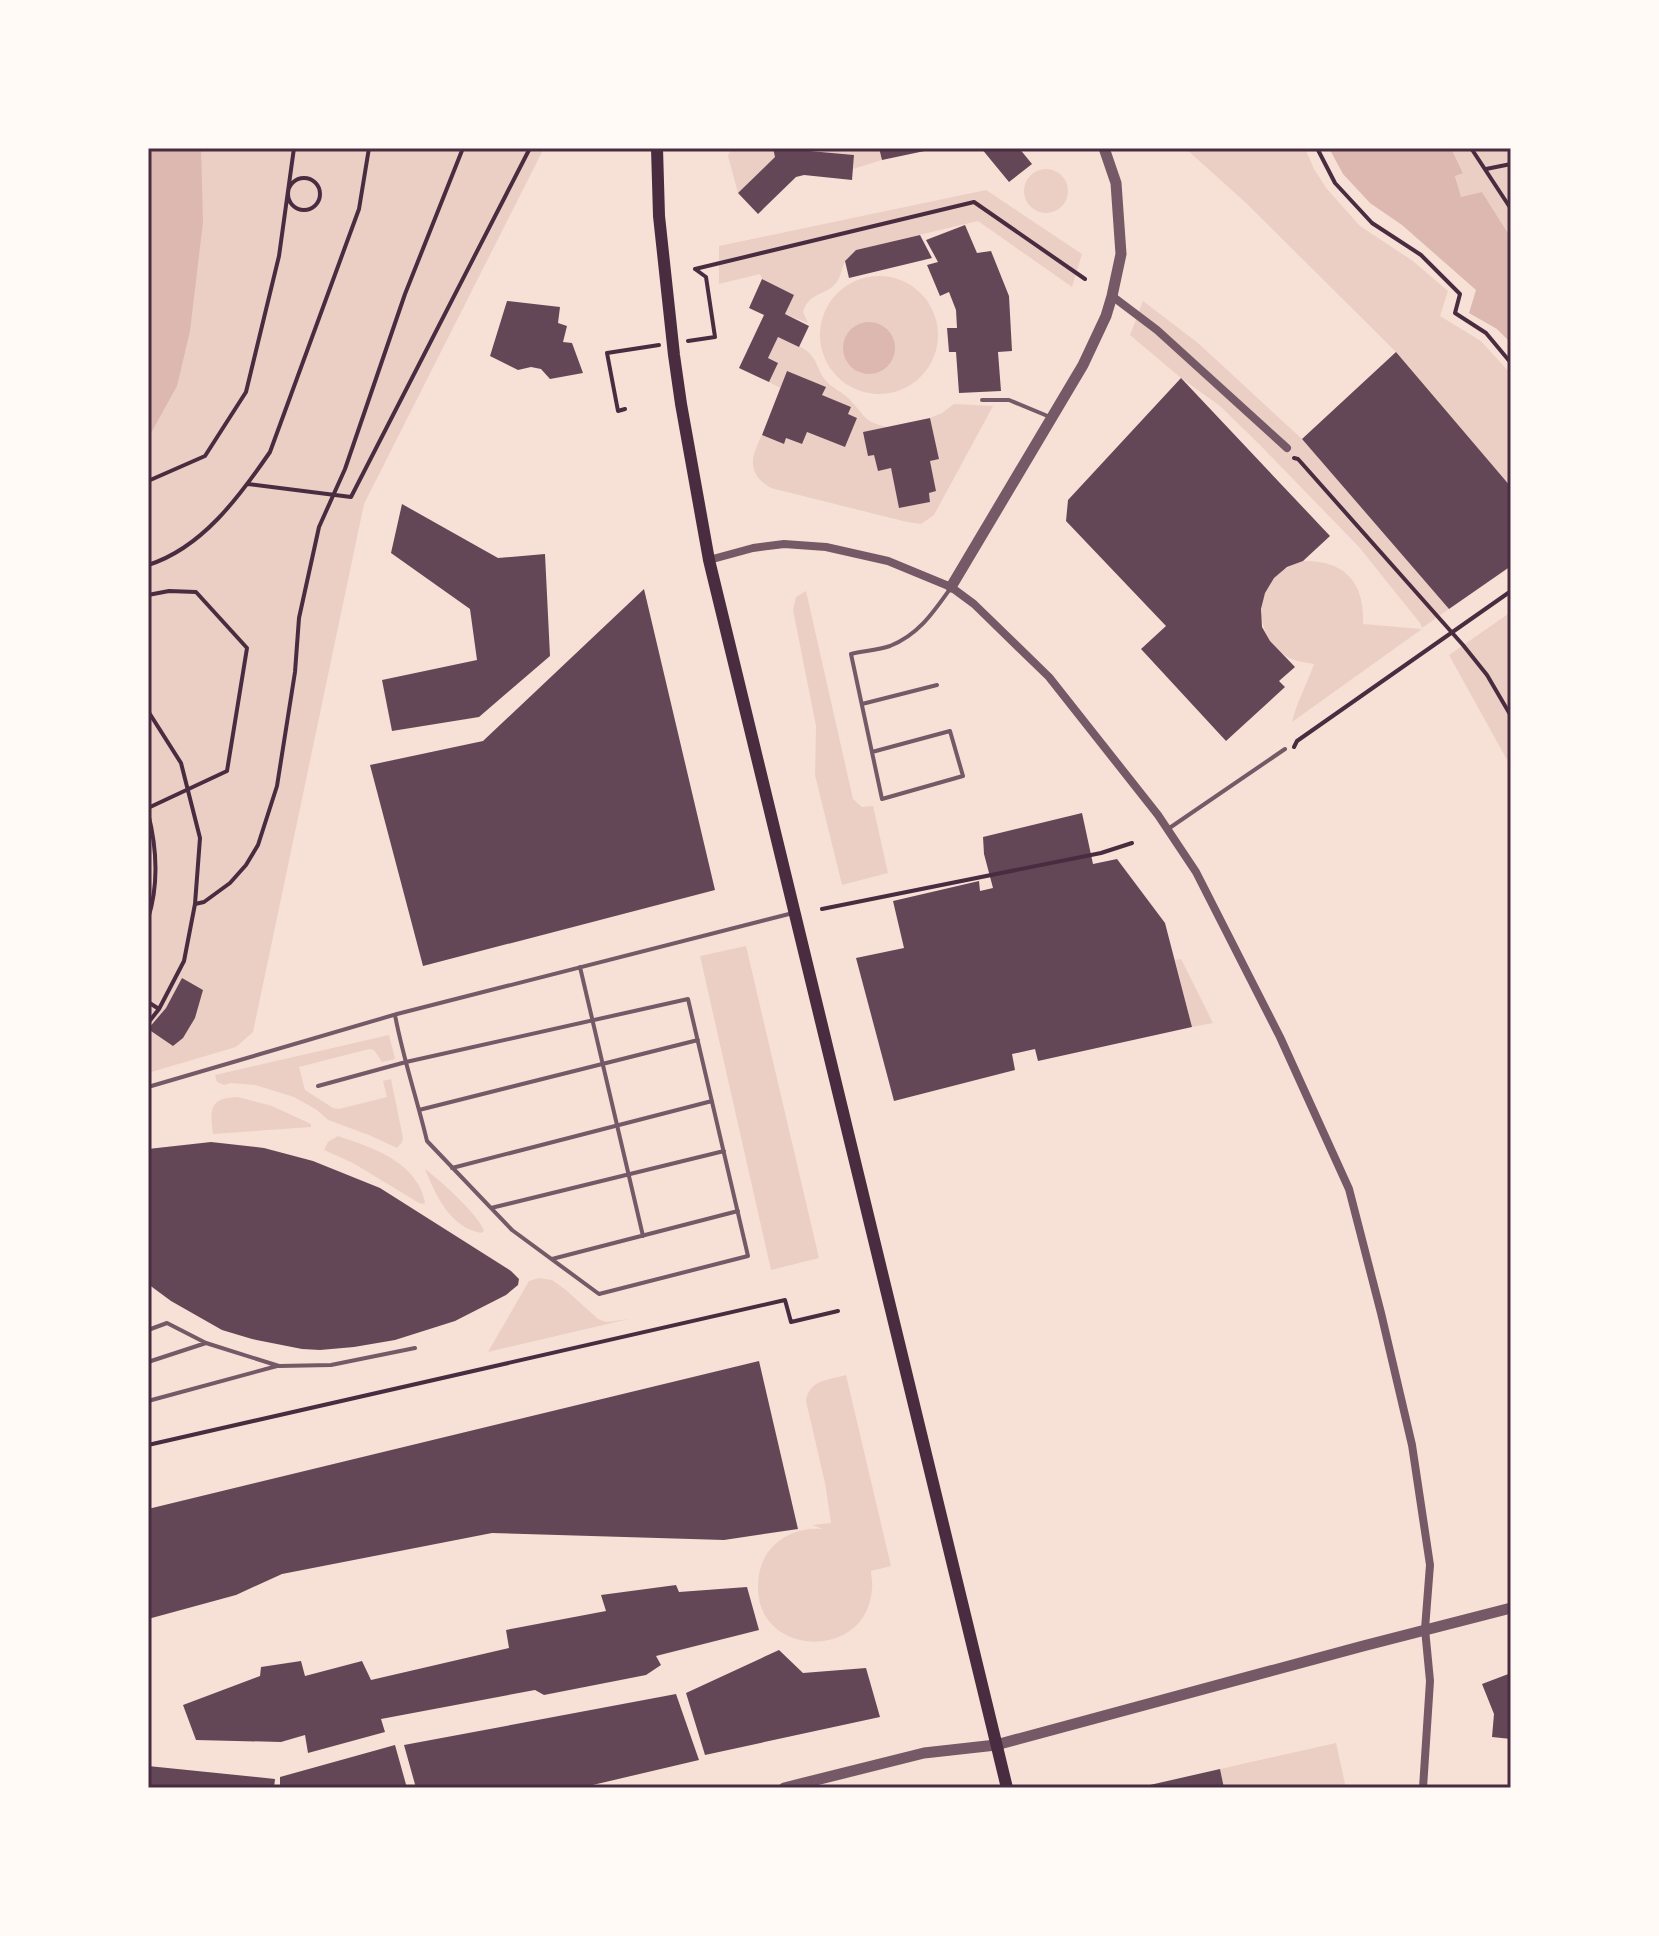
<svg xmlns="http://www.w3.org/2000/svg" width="1659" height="1936" viewBox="0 0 1659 1936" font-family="Commissioner,sans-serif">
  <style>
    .green { fill: #ebcfc5 }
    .water { fill: #dcb8b0 }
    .building { fill: #644757 }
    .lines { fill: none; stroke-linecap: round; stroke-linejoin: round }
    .path { stroke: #4a2c40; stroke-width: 4 }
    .service { stroke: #755966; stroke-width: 4 }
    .minor { stroke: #755966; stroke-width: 8 }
    .tertiary { stroke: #755966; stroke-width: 11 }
    .secondary { stroke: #4a2c40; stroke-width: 12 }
    .neatline { fill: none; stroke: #4a2c40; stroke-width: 3 }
  </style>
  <rect width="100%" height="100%" fill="#f7e1d7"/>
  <!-- green -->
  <path class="green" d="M148 148H544L364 504 253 1032 236 1047 148 1073Z
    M731 148H773L775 157 738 193 728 156Z
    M809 148H879L882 160 853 169 854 155 810 151Z
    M1185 148H1305L1314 169 1327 189 1360 226 1413 261 1448 291 1440 316 1481 341 1511 374V487L1396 352 1245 202Z
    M1451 148H1511V238L1482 192 1461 198 1455 175 1463 172Z
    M1024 191a22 22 0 1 1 44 0a22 22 0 1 1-44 0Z
    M986 190 1082 254 1072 287 978 221 856 250C856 251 847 258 847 259 841 266 842 276 836 283 824 297 810 291 803 312L808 323 785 314 794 295 762 279 760 274 719 284V246Z
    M820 335a59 59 0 1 1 118 0a59 59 0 1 1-118 0Z
    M1143 301 1198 343 1302 439 1449 609 1422 628 1420 623 1359 547 1259 444 1220 406 1181 378 1130 335Z
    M778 337C788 342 804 346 811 355 817 361 818 370 823 377 830 388 844 392 852 402 866 417 864 422 887 427L863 432 874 455 878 470 891 468 900 508 930 502 929 493 936 491 930 461 939 458 930 418 942 413 954 404 993 406 934 515 921 524 907 522 771 488C746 473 751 457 762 435L784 444 786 438 801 444 807 432 845 447 857 418 848 414 851 407 822 395 825 387 787 371 780 388 769 382 777 363 768 358Z
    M1303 561C1344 560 1365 582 1363 624L1422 629 1292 722C1297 701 1307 684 1314 664 1303 662 1293 661 1284 655 1258 638 1254 599 1275 577 1283 569 1292 565 1303 561Z
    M806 591 853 799 862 807 873 806 888 873 842 885 815 775 816 726 793 610 796 597Z
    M1511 612V767L1449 655Z
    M746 946 819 1258 771 1270 700 956Z
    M1181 959 1213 1023 1192 1027 1175 960Z
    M389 1035 395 1059 382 1062 374 1050 369 1049 299 1067 305 1090 333 1108 339 1109 387 1097 383 1081 391 1079 403 1138 402 1142 397 1148 369 1135 328 1120 317 1110 294 1097 255 1085 231 1083 224 1085 217 1082 215 1075Z
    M238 1097 272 1106 311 1124V1127L213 1134C210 1109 209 1098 238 1097Z
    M338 1136C367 1146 401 1156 418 1184 422 1190 423 1196 425 1202L424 1204 419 1203 353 1163 324 1150 328 1142Z
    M425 1169C440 1180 479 1215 484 1231L481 1233C450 1227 436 1196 425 1169Z
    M539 1278 552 1280 566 1290 598 1319 606 1322 629 1319 488 1352 529 1281Z
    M846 1375 891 1566 871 1571C871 1577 873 1583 872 1589 867 1662 757 1657 758 1587 758 1574 761 1562 768 1552 782 1534 801 1527 823 1529L812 1525 831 1523 825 1483 806 1401C809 1380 828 1380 846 1375Z
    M1336 1743 1346 1788H1224L1220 1769Z"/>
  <!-- water -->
  <path class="water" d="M148 148H201L203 222 190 331 177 386 151 433 148 435Z
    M1329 148H1451L1463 173 1455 176 1461 197 1482 192 1511 238V343L1497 329 1469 313 1476 290 1402 225 1370 203 1343 174Z
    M843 348a26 26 0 1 1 52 0a26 26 0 1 1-52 0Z"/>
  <!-- building -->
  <path class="building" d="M773 148H809L810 151 854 155 852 180 804 175 796 177 758 214 738 193 775 157Z
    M879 148H934V149L882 160Z
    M981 148H1019L1032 164 1009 182Z
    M965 225 977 253 991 251 1009 296 1012 351 998 352 1001 391 959 393 956 352H949L947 328H957L956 310 949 292 940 296 927 265 938 262 926 240Z
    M920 235 932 258 849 278 845 261 856 250Z
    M762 279 794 295 785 314 809 326 799 347 778 337 768 358 778 363 769 382 739 368 764 315 749 308Z
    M507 301 560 307 558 323 567 326 563 342 572 343 583 373 550 379 541 369 531 367 518 370 490 356Z
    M1396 352 1511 487V566L1449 609 1302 439Z
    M787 371 826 387 822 395 851 407 848 414 857 418 845 447 807 432 802 444 786 438 784 444 762 435Z
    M1181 378 1330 536 1303 561 1287 567 1274 578 1265 593 1261 609 1262 627 1270 641 1295 667 1279 681 1285 687 1226 741 1141 649 1166 626 1066 521 1068 500Z
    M930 418 939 459 930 461 936 491 929 493 930 502 899 508 891 468 878 471 874 455 868 456 863 432Z
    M402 504 498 558 545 554 550 656 479 717 392 731 382 680 477 660 470 609 391 553Z
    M644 589 715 890 423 966 370 765 483 741Z
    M1082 813 1093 864 1117 859 1165 923 1192 1027 1038 1061 1035 1049 1012 1054 1015 1070 894 1101 856 958 904 948 893 901 979 881 980 891 993 888 984 854 983 837Z
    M182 978 203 990 195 1018 183 1038 173 1046 148 1029 166 1008Z
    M211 1142 264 1148 313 1161 380 1188 511 1271 519 1279 518 1285 506 1295 455 1321 395 1340 354 1347 320 1350 302 1349 252 1339 222 1330 171 1301 148 1284V1149Z
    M759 1361 798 1529 724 1540 492 1533 282 1574 236 1595 148 1619V1509Z
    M676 1585 679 1592 747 1587 759 1630 656 1656 661 1665 646 1675 544 1695 535 1690 381 1719 385 1732 308 1753 305 1735 281 1742 196 1740 183 1705 260 1676 261 1667 301 1661 305 1676 362 1661 371 1680 509 1648 506 1630 606 1611 601 1595Z
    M779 1650 803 1673 866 1668 880 1717 705 1755 686 1693Z
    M1511 1673V1739L1492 1737 1494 1714 1482 1684Z
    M676 1694 699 1760 580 1788H416L404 1745Z
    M395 1745 407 1788H280V1777Z
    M148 1766 275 1779 274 1788H148Z
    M1220 1769 1224 1788H1141V1787Z"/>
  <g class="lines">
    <!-- path -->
    <path class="path" d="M1317 148 1335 183 1372 223 1421 255 1460 294 1455 313 1486 333 1511 363
      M1471 148 1511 209
      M1486 169 1511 164
      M288 194a16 16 0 1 1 32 0a16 16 0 1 1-32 0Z
      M695 269 974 202 1085 279
      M688 341 715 337 706 277 695 269
      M625 409 618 411 607 353 659 345
      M1294 458 1298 459 1463 645 1487 675 1511 716
      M148 481 205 456 246 392 279 256 294 148
      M248 484 351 497 530 148
      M148 565C202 548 239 497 270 452L359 209 369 148
      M148 595 169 591 196 592 247 648 227 771 148 808
      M148 711 181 763 200 838 195 904 184 961 159 1009 148 1023
      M1294 747 1297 741 1511 591
      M148 813C157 848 159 884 148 919
      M195 904 204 902 230 883 246 865 258 845 277 786 295 672 299 618 319 527 345 469 405 294 463 148
      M822 909 1101 853 1132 843
      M148 1002 159 1009
      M148 1445 785 1300 791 1322 838 1311"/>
    <!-- service -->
    <path class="service" d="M982 400H1009L1050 417
      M862 704 937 685
      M872 752 950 731 963 776 882 799 851 654C864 651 878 650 890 646 918 635 933 613 950 589
      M1168 829 1285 749
      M580 967 643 1236
      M318 1086 406 1062 688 999 748 1256 599 1294 512 1230 427 1141C417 1099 403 1058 395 1015
      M148 1087 397 1014 793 913
      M419 1110 698 1040
      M452 1168 712 1101
      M491 1208 724 1151
      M552 1259 738 1211
      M148 1330 167 1323 206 1343 279 1366 331 1365 415 1348
      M148 1362 206 1343
      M148 1401 277 1366"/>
    <!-- minor -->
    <path class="minor" d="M1112 296 1157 330 1287 448
      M709 560 753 548 784 544 826 547 888 561 951 587 974 604 1049 677 1158 815 1196 872 1280 1037 1349 1189 1381 1313 1412 1445 1430 1565 1425 1629 1430 1681 1423 1788"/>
    <!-- tertiary -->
    <path class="tertiary" d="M951 587 1083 365 1106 316 1112 296 1121 254 1116 183 1104 148
      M784 1788 924 1753 996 1745 1363 1646 1511 1608"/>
    <!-- secondary -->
    <path class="secondary" d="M657 148 659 216 674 355 681 404 709 560 1007 1788"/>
  </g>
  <!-- border -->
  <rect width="1659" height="1936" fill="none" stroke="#fffaf5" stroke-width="300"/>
  <rect x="150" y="150" width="1359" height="1636" class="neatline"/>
</svg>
